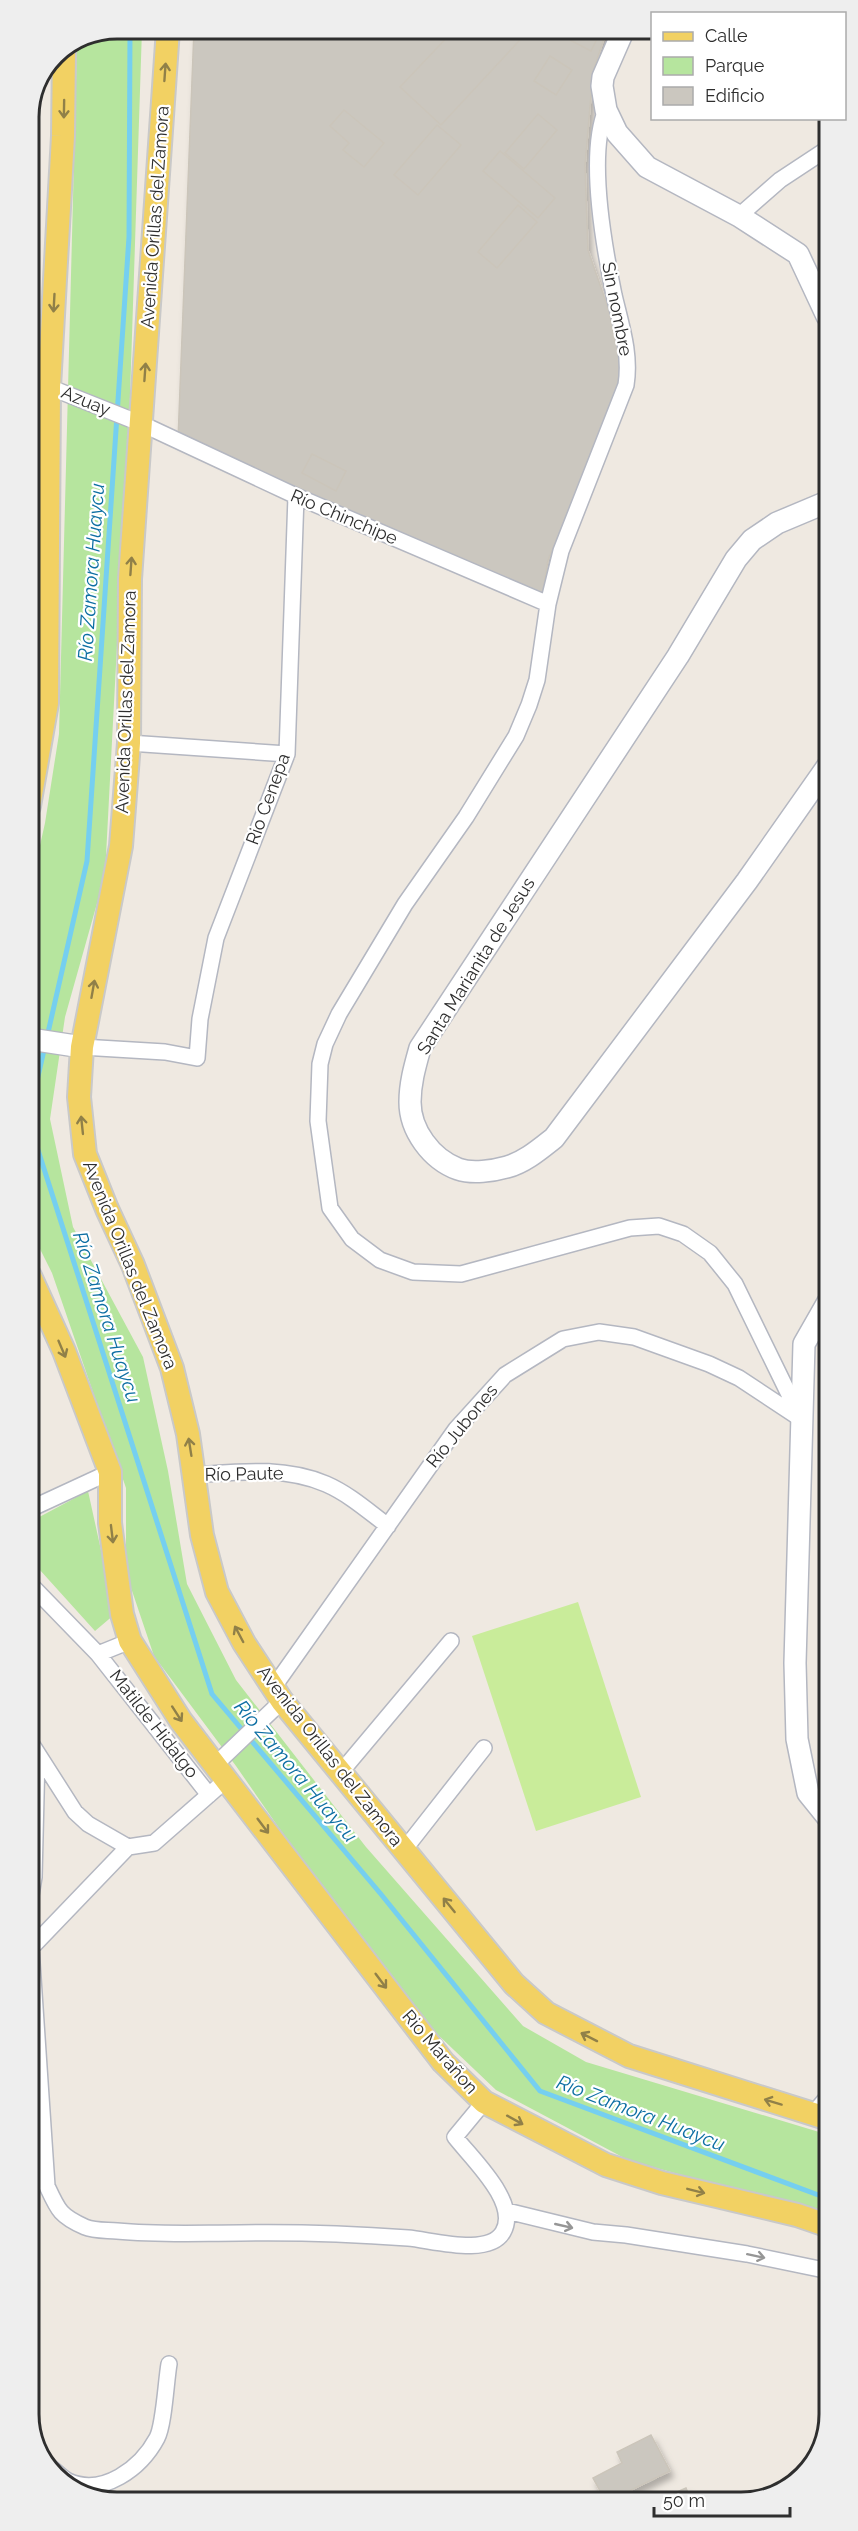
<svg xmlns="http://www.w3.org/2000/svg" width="858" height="2531" viewBox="0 0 858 2531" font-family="Raleway,sans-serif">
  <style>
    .green { fill: #b6e59e }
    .pitch { fill: #c9ec9a }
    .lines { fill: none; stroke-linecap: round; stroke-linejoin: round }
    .stream { stroke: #75cff0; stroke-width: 5 }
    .building { fill: #cbc7bf; stroke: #cbc5ba; stroke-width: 1.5; filter: url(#shadow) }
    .street-casing { stroke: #b4b7c1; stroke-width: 18 }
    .secondary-casing { stroke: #b4b7c1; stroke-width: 24 }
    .primary-casing { stroke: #c9c9c9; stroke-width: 26 }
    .street { stroke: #fff; stroke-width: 15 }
    .secondary { stroke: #fff; stroke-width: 21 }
    .primary { stroke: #f2d163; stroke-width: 22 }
    .oneway { stroke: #908048 }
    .oneway2 { stroke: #969696 }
    .labels { text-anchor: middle; stroke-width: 4.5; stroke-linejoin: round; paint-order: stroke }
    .street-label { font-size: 18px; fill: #2e2e2e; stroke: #fff }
    .water-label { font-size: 20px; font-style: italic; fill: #0d6fa3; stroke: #fff }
    .rim { fill: none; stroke: #2e2e2e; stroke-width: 3 }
  </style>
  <defs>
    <filter id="shadow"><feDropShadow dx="3.5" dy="6" stdDeviation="3" flood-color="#0004"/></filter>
  </defs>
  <rect width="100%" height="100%" fill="#efe9e1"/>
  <!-- green -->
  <path class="green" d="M117 29H142L130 397 105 875 65 1017 50 1119 73 1227 143 1357 168 1471 187 1584 236 1680 366 1847 523 2026 586 2062 829 2135V2216L628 2160 496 2090 393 1992 236 1766 154 1656 126 1573V1488L52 1273 30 1229V890L45 823 59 734 77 45Z
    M29 421 41 426 39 479 29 462Z
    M88 1491 115 1614 95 1631 30 1559V1522Z"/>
  <!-- pitch -->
  <path class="pitch" d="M578 1602 641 1797 536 1831 472 1636Z"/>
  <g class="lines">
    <!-- stream -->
    <path class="stream" d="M47 1037 87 861 129 237 130 29
      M30 1111 45 1046
      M30 1125 212 1694 380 1893 540 2091 829 2199"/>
  </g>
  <!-- building -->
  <path class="building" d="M194 29H611L603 41 593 72 585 165 588 250 609 311 621 369 616 398 548 560 542 597 178 440Z
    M455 29H530L441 125 400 87Z
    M571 29H602L591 51 566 38Z
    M550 56 572 70 556 95 534 81Z
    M344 110 384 143 364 167 343 150 349 143 330 126Z
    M538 114 557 130 524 169 505 153Z
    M437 125 461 145 418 195 394 175Z
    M500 151 555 198 538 218 483 171Z
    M518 205 537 222 497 268 478 252Z
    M312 454 346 471 336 491 302 473Z
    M29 468 42 502 43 580 29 629Z
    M34 481 42 502 43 580 29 629V483Z
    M651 2435 670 2471 611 2500H605L593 2478 622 2463 617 2452Z
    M686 2488 691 2500H673L670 2495Z"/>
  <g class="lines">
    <defs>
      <path id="street" d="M137 29 168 32
        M606 110C587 155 604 247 614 295 621 325 631 354 626 385L561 551 548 604 537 680 529 705 516 736 466 817 405 904 339 1014 325 1044 320 1064 318 1121 330 1208 352 1239 380 1260 413 1272 461 1274 630 1228 659 1226 683 1234 710 1253 735 1284 800 1417
        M739 216 780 180 827 149
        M29 379 142 424 296 496 548 604
        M29 658 44 622
        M129 743 287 754
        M82 1047 165 1052 197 1058 200 1019 216 938 287 754 296 496
        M194 1475C239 1472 283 1466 326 1484 349 1494 368 1511 388 1526
        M30 1509 110 1472
        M30 1584 98 1654 130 1641
        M98 1654 209 1795
        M273 1688 456 1429 505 1375 563 1339 599 1332 634 1337 709 1364 739 1378 801 1419
        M31 1743 75 1812 88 1824 128 1847 154 1843 227 1779
        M215 1765 282 1701
        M341 1772 451 1641
        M404 1850 484 1748
        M31 1895 34 1877 37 1756
        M31 1948 47 2186C58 2210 60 2216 85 2227 94 2231 107 2230 117 2231 158 2235 198 2233 240 2233 296 2232 352 2234 408 2238 432 2240 489 2257 503 2232 520 2203 472 2159 455 2137L484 2102
        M31 1948 128 1847
        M813 2114 829 2095
        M507 2211 593 2232 626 2235 747 2254 829 2271
        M50 2467C56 2471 62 2478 68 2481 103 2497 141 2468 157 2438 164 2425 166 2381 169 2364"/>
      <path id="secondary" d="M624 29 603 77 602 86 606 110 617 133 647 167 739 216 798 254 827 316
        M827 502 777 523 752 540 736 559 678 656 420 1048C415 1066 410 1083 410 1102 410 1130 431 1159 458 1169 472 1174 493 1171 507 1167 525 1162 540 1149 554 1138L747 881 827 767
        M30 1039 82 1047
        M828 1302 804 1344 795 1663 797 1739 808 1793 829 1819"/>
      <path id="primary" d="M168 29 130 579 129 743 121 846 82 1047 79 1097 85 1154 107 1209 133 1265 172 1368 188 1434 202 1535 217 1592 244 1643 282 1701 514 1984 546 2013 629 2056 829 2119
        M29 806 47 703 49 387 63 136 64 50
        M30 1276 64 1351 110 1472V1523L122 1614 130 1641 181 1721 443 2062 484 2102 606 2165 662 2183 797 2215 829 2226"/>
    </defs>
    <!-- street casing -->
    <use href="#street" class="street-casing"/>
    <!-- secondary casing -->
    <use href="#secondary" class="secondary-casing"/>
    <!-- primary casing -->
    <use href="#primary" class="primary-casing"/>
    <!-- street -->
    <use href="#street" class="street"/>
    <!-- secondary -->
    <use href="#secondary" class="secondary"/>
    <!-- primary -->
    <use href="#primary" class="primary"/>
  </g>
  <!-- one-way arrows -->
  <defs><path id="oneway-shaft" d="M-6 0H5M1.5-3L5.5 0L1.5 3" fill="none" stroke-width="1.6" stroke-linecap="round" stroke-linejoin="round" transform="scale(1.5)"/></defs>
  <g class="oneway">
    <use href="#oneway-shaft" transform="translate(165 72) rotate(-86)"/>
    <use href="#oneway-shaft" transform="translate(64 109) rotate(91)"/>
    <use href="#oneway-shaft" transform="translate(54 303) rotate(93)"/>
    <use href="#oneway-shaft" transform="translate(145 372) rotate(-86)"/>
    <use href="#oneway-shaft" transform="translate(131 566) rotate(-86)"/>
    <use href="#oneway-shaft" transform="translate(93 989) rotate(-80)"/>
    <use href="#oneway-shaft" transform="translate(82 1125) rotate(-96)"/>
    <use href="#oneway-shaft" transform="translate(62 1349) rotate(67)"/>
    <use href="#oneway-shaft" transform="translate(190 1447) rotate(-99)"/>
    <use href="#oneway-shaft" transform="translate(112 1534) rotate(83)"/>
    <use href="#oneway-shaft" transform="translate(239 1634) rotate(-118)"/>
    <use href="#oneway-shaft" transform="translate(177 1714) rotate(57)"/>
    <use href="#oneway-shaft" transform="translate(263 1826) rotate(53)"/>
    <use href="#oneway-shaft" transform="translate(449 1905) rotate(-129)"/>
    <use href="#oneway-shaft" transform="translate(381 1981) rotate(53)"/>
    <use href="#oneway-shaft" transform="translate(589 2037) rotate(-153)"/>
    <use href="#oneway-shaft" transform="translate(773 2102) rotate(-163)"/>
    <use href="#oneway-shaft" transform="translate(515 2120) rotate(29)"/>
    <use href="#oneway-shaft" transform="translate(696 2191) rotate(14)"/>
  </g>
  <g class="oneway2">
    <use href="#oneway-shaft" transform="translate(564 2226) rotate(13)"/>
    <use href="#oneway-shaft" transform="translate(756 2256) rotate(12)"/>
  </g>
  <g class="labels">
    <!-- street labels -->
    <g class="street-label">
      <text transform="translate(155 217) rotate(-86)" y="6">Avenida Orillas del Zamora</text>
      <text transform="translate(617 309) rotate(79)" y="6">Sin nombre</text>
      <text transform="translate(86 401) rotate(22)" y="6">Azuay</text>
      <text transform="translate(344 517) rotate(23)" y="6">Río Chinchipe</text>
      <text transform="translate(126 702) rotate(-88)" y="6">Avenida Orillas del Zamora</text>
      <text transform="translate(268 799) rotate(-70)" y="6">Rio Cenepa</text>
      <text transform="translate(476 966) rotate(-58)" y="6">Santa Marianita de Jesus</text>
      <text transform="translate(130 1265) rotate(68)" y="6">Avenida Orillas del Zamora</text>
      <text transform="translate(462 1426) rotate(-51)" y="6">Río Jubones</text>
      <text transform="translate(244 1474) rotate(-1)" y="6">Río Paute</text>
      <text transform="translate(154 1724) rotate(52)" y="6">Matilde Hidalgo</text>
      <text transform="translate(330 1756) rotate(52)" y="6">Avenida Orillas del Zamora</text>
      <text transform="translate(440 2052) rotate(49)" y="6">Rio Marañon</text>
    </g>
    <!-- water labels -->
    <g class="water-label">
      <text transform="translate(91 572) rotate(-86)" y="7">Río Zamora Huaycu</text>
      <text transform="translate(107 1317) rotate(72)" y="7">Río Zamora Huaycu</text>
      <text transform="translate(296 1771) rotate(50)" y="7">Río Zamora Huaycu</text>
      <text transform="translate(641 2113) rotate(21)" y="7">Río Zamora Huaycu</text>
    </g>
  </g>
  <!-- crop -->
  <path d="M0 0H858V2531H0ZM117 39H741A78 78 0 0 1 819 117V2414A78 78 0 0 1 741 2492H117A78 78 0 0 1 39 2414V117A78 78 0 0 1 117 39Z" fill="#eee" fill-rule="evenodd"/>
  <path class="rim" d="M117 39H741A78 78 0 0 1 819 117V2414A78 78 0 0 1 741 2492H117A78 78 0 0 1 39 2414V117A78 78 0 0 1 117 39Z"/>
  <!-- legend -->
  <rect x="651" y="12" width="195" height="108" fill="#ffffff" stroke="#ababab" stroke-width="1.5"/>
  <rect x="663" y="32" width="30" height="9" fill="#f2d163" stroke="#ababab" stroke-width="1.5"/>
  <text x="705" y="42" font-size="18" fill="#2e2e2e">Calle</text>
  <rect x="663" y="57" width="30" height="18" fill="#b6e59e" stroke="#ababab" stroke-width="1.5"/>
  <text x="705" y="72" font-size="18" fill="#2e2e2e">Parque</text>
  <rect x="663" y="87" width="30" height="18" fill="#cbc7bf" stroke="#ababab" stroke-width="1.5"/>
  <text x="705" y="102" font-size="18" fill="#2e2e2e">Edificio</text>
  <!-- scale -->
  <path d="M654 2507v9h136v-9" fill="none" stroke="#2e2e2e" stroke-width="3"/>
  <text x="663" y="2507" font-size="18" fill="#2e2e2e" stroke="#ffffff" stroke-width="4.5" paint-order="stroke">50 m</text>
</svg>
